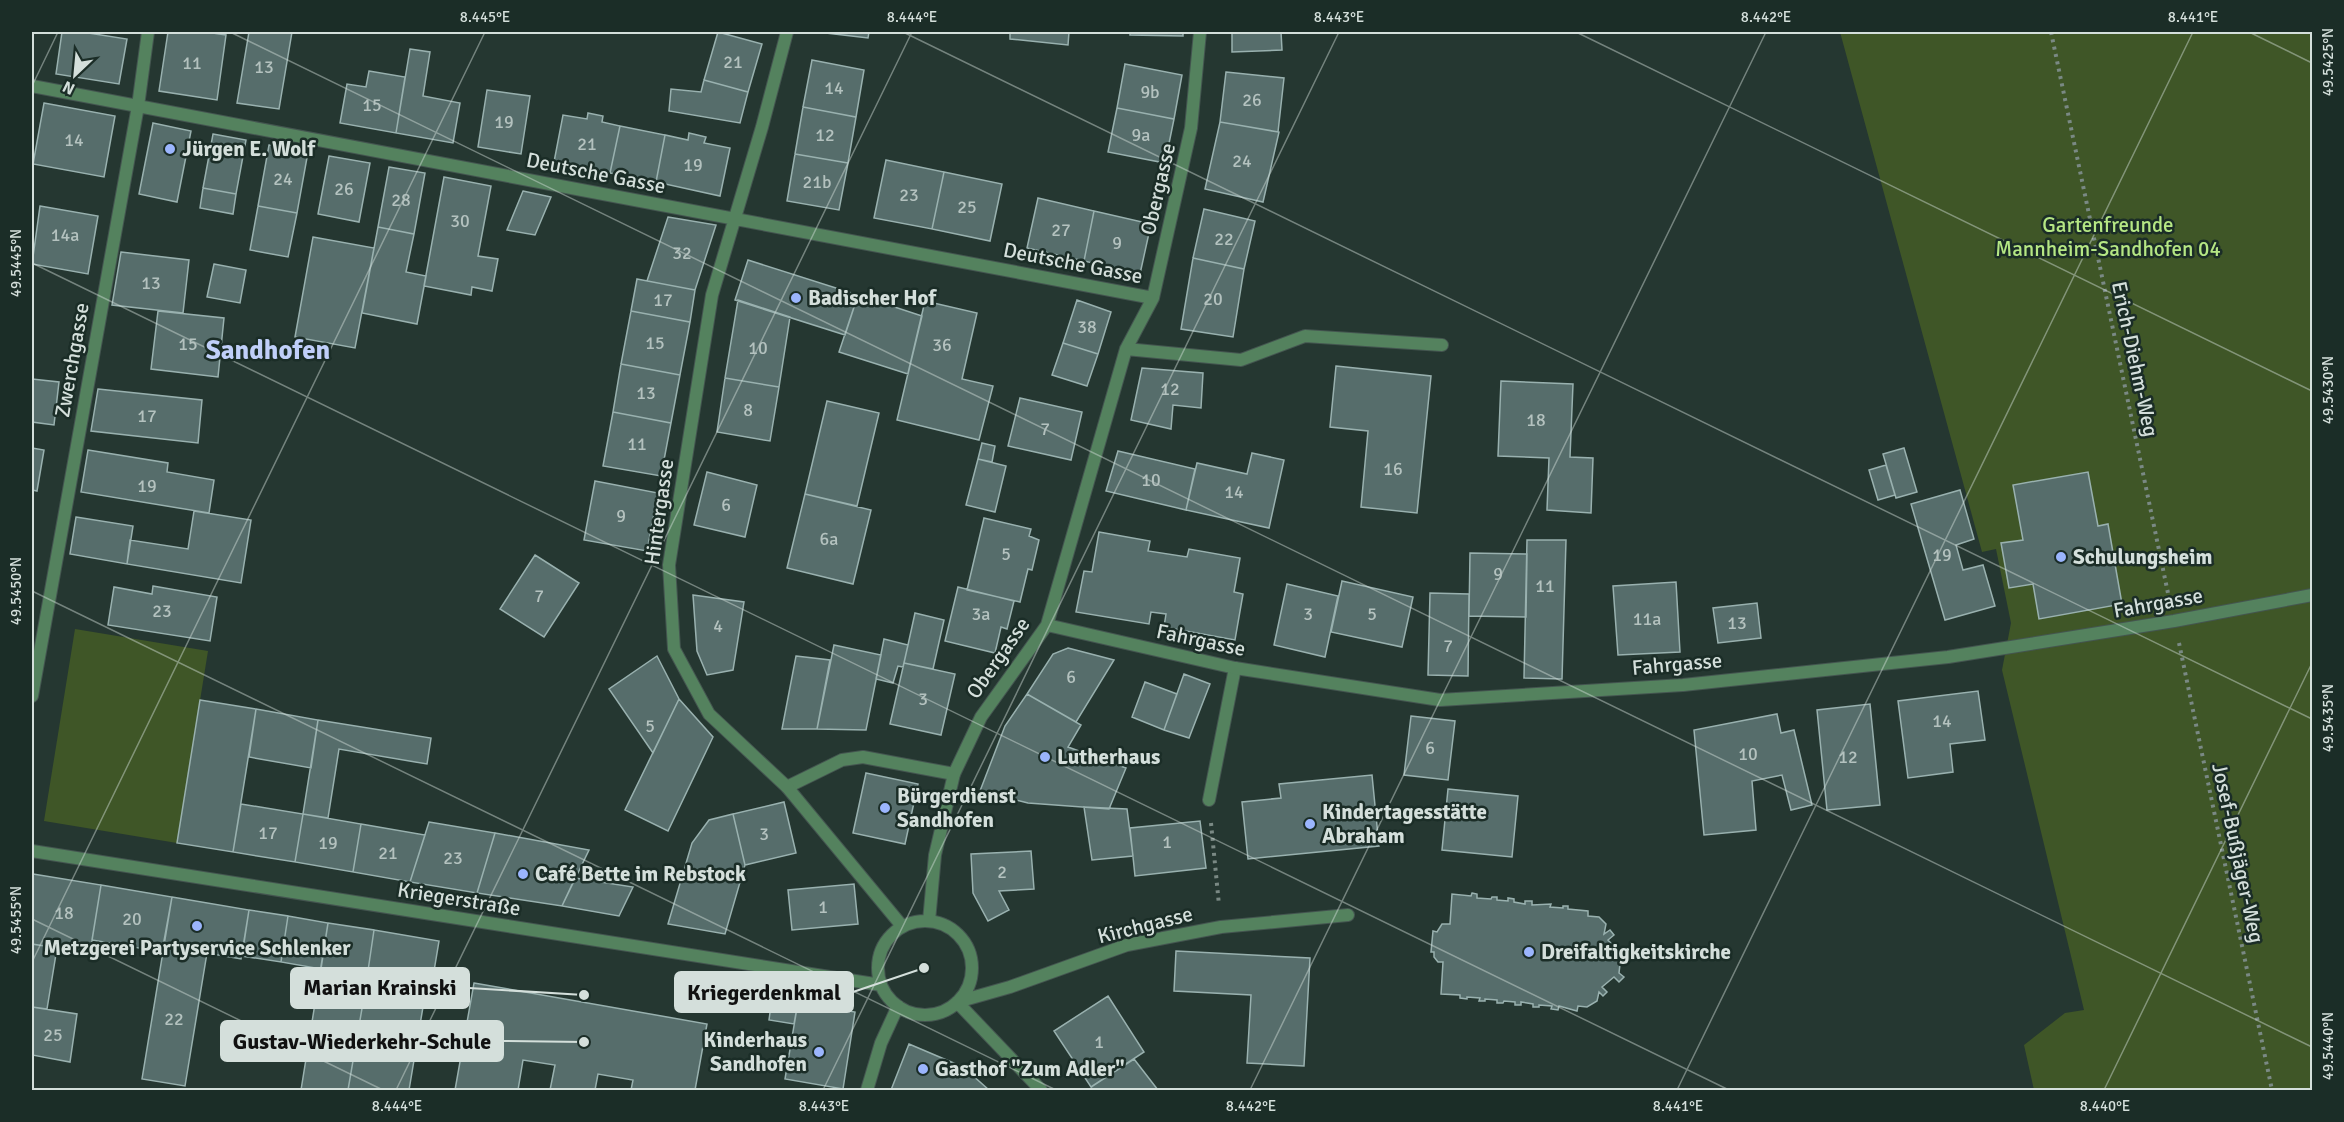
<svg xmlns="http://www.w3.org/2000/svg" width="2344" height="1122" viewBox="0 0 2344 1122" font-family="Signika,sans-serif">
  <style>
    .green { fill: #3f5627 }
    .building { fill: #566d6b; stroke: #99b1af; stroke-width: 1.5 }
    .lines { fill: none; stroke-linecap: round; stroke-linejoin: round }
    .service-casing { stroke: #445550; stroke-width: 14 }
    .minor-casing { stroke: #445550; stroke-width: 14 }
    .path { stroke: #7a8984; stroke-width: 4; stroke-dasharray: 3 4.5; stroke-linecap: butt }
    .service { stroke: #54825e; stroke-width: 12 }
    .minor { stroke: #54825e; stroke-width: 12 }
    .ticks { fill: none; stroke: #d4dfdb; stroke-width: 1.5; stroke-opacity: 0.45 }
    .poi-dot { fill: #9bb5fd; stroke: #1b2d27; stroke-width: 2 }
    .labels { text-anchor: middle; stroke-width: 5; stroke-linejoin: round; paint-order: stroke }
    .number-label { font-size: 18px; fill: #b4c2bf }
    .poi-label { font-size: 21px; font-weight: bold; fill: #d4dfdb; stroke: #1b2d27; text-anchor: start }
    .street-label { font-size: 21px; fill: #d4dfdb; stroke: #1b2d27 }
    .park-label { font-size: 21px; fill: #b5e784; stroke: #1b2d27 }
    .district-label { font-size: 27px; font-weight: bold; fill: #c0cff9; stroke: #1b2d27 }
    .leader { fill: none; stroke: #d4dfdb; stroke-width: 2 }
    .callout-dot { fill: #d4dfdb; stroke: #1b2d27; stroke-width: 2 }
    .callout { fill: #d4dfdb; stroke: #d4dfdb; stroke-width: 2 }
    .callout-label { font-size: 22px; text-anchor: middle; font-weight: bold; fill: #111 }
    .neatline { fill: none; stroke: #d4dfdb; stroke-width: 2 }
    .ticks-label { font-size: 15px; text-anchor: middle; fill: #d4dfdb }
  </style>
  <rect width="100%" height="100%" fill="#253731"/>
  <!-- green -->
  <path class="green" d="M1840 32H2312V1090H2034L2024 1045 2065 1013 2084 1010 2002 670 2011 623 1996 549 1982 552Z
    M75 629 208 651 177 843 44 821Z"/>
  <!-- building -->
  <path class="building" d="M62 32H82L127 39 119 84 56 74Z
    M168 32H206L226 35 217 100 159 91Z
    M249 32H292L279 109 237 103Z
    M718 32 762 44 748 92 704 80Z
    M817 32H869L868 38Z
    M1010 32H1069L1068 45 1010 39Z
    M1130 32H1183V36L1130 35Z
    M1232 32H1281L1282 50 1232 52Z
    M410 49 430 52 423 96 460 103 453 143 396 133Z
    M812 60 864 70 856 117 803 107Z
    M1125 64 1182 75 1174 119 1117 108Z
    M369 71 405 77 396 133 340 123 347 84 366 87Z
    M1226 72 1284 78 1278 132 1220 122Z
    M704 80 748 92 740 123 669 111 671 89 701 92Z
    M487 90 530 96 521 154 478 147Z
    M44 103 115 116 104 177 33 164Z
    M803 107 856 117 848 163 795 154Z
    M1117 108 1174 119 1165 163 1108 152Z
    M588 113 603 116 602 122 620 126 610 173 554 162 563 115 587 119Z
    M1220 122 1279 132 1263 202 1205 189Z
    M153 123 191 131 177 202 139 194Z
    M620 126 665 135 656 182 610 173Z
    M689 133 706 137 704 143 730 148 720 196 656 182 665 135 688 140Z
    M213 134 246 140 236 194 203 188Z
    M269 145 308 152 297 213 258 206Z
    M795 154 848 163 839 210 787 201Z
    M329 156 370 163 359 222 318 214Z
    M886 160 944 172 932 229 874 218Z
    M389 167 425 173 414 234 378 227Z
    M944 172 1002 184 990 241 932 229Z
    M444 177 491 186 478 256 498 259 492 291 472 287 471 295 424 286Z
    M203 188 236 194 233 214 200 208Z
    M523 191 551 197 535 235 507 230Z
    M1038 198 1094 211 1084 261 1027 248Z
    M40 206 98 216 88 274 32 264Z
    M258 206 297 213 288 257 250 250Z
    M1204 209 1255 221 1244 269 1193 258Z
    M1094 211 1151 224 1140 274 1084 261Z
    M668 217 716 225 695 290 647 281Z
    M378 227 414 234 406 272 426 276 417 324 362 313Z
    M313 237 374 248 355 348 295 337Z
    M121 252 189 260 183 313 112 305Z
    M1193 258 1244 269 1233 337 1181 329Z
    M748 260 858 295 845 335 735 300Z
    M214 264 246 270 240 303 207 297Z
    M637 279 695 290 690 322 631 311Z
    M858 295 922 316 908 374 839 352Z
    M738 300 790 317 779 387 725 378Z
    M1077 300 1111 312 1098 354 1063 343Z
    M925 301 977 313 962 379 993 386 979 440 897 420Z
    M158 311 224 318 218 377 151 369Z
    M631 311 690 322 680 375 621 364Z
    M1063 343 1098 354 1087 386 1052 375Z
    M621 364 680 375 671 423 613 412Z
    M1336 366 1431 376 1417 513 1361 507 1368 431 1330 427Z
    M1142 368 1203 373 1201 408 1173 405 1171 429 1131 420Z
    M725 378 779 387 770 441 717 432Z
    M32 379 59 382 54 425 32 422Z
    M1501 381 1573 384 1570 457 1593 458 1591 513 1547 510 1549 458 1498 456Z
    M98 389 202 400 198 443 91 431Z
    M1020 398 1082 412 1071 460 1008 446Z
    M827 401 879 413 857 506 805 494Z
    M613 412 671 423 661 476 603 466Z
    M982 443 995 446 992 462 978 459Z
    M32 448 44 450 37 491 32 490Z
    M1904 448 1917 492 1896 498 1883 454Z
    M88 450 168 463 167 472 214 480 209 513 81 492Z
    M1118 451 1195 469 1186 510 1106 491Z
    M1252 453 1284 460 1269 528 1186 510 1197 463 1247 474Z
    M978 459 1006 466 995 512 966 505Z
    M1886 465 1895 495 1878 500 1869 470Z
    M707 472 757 485 745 537 694 525Z
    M2088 472 2098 526 2108 524 2122 604 2039 619 2033 584 2009 588 2001 543 2023 540 2013 485Z
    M595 481 658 493 647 551 584 540Z
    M1960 490 1974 539 1956 545 1963 570 1983 565 1995 606 1945 620 1911 504Z
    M805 494 871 510 853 584 787 568Z
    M194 511 251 520 241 583 127 564 130 540 188 549Z
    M76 517 133 526 127 564 70 554Z
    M984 518 1031 529 1029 536 1039 540 1032 570 1028 569 1020 602 967 590Z
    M1099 532 1150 541 1148 551 1187 557 1189 549 1240 558 1234 592 1243 594 1235 640 1164 627 1166 614 1151 612 1149 624 1076 612 1084 571 1092 572Z
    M1527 540H1566L1562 679 1524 678Z
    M1470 553 1527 554 1526 617 1469 616Z
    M535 555 579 583 544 637 500 609Z
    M1342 581 1413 597 1402 647 1331 632Z
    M1676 582 1680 652 1618 655 1613 586Z
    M1287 584 1338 596 1325 657 1274 645Z
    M153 586 217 597 210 641 108 625 114 587 152 594Z
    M958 587 1014 601 1007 629 1001 627 995 653 945 641Z
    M1430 593 1469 594 1468 676 1428 675Z
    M693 595 744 602 733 670 707 675 697 651Z
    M1757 603 1761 638 1718 643 1713 608Z
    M915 613 944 620 933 669 904 663Z
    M884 639 908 645 903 667 898 666 893 683 876 679Z
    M834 645 881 655 866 730 817 729Z
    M1068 648 1114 660 1076 722 1027 694 1053 654Z
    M657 656 679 699 653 753 609 689Z
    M796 656 830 660 817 729H782Z
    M904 663 955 674 941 735 890 724Z
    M1184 674 1210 684 1189 738 1164 730Z
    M1145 682 1177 694 1164 730 1132 717Z
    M1978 691 1985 740 1950 744 1953 772 1908 778 1898 701Z
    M1027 694 1081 725 1068 747 1126 768 1109 809 1028 803 980 791 1005 726Z
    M679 699 713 737 668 831 625 810Z
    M200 700 256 709 233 852 177 843Z
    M1870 704 1880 805 1827 810 1817 710Z
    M256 709 318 720 311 768 249 757Z
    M1777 714 1781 733 1794 730 1812 805 1791 810 1782 775 1752 781 1756 830 1704 835 1694 730Z
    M1411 716 1455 721 1448 780 1404 775Z
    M318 720 431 738 427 764 339 749 328 818 303 814Z
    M866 773 918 784 905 844 853 833Z
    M1372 775 1379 846 1248 859 1242 802 1281 798 1279 784Z
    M1448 789 1518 796 1512 857 1442 850Z
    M784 802 796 853 745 865 733 814Z
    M241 804 303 814 295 862 233 852Z
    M1084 807 1127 809 1133 856 1092 860Z
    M303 814 361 824 353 872 295 862Z
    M733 814 745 865 725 934 668 924 692 843 709 820Z
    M1200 821 1206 868 1135 876 1130 828Z
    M429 822 495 833 477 893 410 882Z
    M361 824 425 835 410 882 353 872Z
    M495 833 589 850 562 906 477 893Z
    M1031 851 1034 889 999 891 1009 910 988 921 973 893 971 854Z
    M33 874 101 885 90 953 32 944V875Z
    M575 878 633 887 619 916 562 906Z
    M854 884 858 924 792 930 788 890Z
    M101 885 172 897 162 952 92 940Z
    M1472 893 1477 894V898L1491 899 1492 897H1497V900L1508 901V898L1514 899V902L1525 904V901H1532V905L1551 904 1550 907 1563 908V906H1568V909L1588 911V916L1599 917 1606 924 1604 934 1610 930 1614 935 1608 940 1618 951 1623 947 1626 952 1621 956 1619 973 1624 977 1619 982 1614 977 1602 987 1607 992 1603 996 1599 992 1597 1001 1587 1007 1578 1006 1577 1011 1559 1006 1558 1010 1551 1009 1552 1006 1539 1005V1007H1533V1004L1521 1002V1005H1515V1002L1504 1001 1503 1003H1497V1000L1485 999V1001H1479L1480 998 1467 997V999L1460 998V995L1441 994 1443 962H1438L1434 957V952H1431L1433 931 1437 932 1442 924H1450L1452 894 1471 896Z
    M172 897 249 910 241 959 207 953 185 1086 142 1079Z
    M249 910 288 916 281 962 242 956Z
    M288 916 328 923 321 969 281 962Z
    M328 923 374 930 365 991 348 1090H301Z
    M374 930 439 941 429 1001 365 991Z
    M32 944 57 948 47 1009 32 1007Z
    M1176 951 1310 958 1304 1066 1247 1063 1251 995 1174 991Z
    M474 983 707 1024 695 1090H631L633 1080 598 1074 595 1090H550L555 1065 523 1060 518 1090H455Z
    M365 991 424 1001 409 1090H348Z
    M1108 996 1144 1052 1091 1087 1054 1031Z
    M772 998 798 1002 794 1024 769 1020Z
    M798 1002 855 1012 843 1089 785 1079Z
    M32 1007 77 1014 70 1062 32 1055Z
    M909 1044 963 1067 989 1090H891Z
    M1134 1059 1158 1090H1093L1091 1087Z"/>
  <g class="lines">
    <defs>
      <path id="service" d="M787 787 842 760 863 757 954 774
        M1209 800 1235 668"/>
      <path id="minor" d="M787 32 762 127 712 295 669 565 674 649 709 714 787 787 902 926
        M32 86 1153 298
        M1126 349 1241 360 1305 336 1442 345
        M1047 625 1235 668 1440 700 1683 685 1948 657 2174 621 2312 595
        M32 696 138 106 148 32
        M32 851 881 985
        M929 921 935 855 954 774 981 717 1047 625 1126 349 1153 298 1191 128 1200 32
        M878 968a47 47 0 1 1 94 0a47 47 0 1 1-94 0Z
        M867 1090 881 1043 898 1006
        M1041 1090 957 1002 1010 987 1127 945 1221 927 1348 915"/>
    </defs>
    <!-- service casing -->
    <use href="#service" class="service-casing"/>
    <!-- minor casing -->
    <use href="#minor" class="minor-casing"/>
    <!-- path -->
    <path class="path" d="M2051 32 2169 598
      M2179 643 2272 1090
      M1211 823 1219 905"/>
    <!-- service -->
    <use href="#service" class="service"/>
    <!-- minor -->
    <use href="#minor" class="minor"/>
  </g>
  <!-- ticks -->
  <path class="ticks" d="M230 32 2312 1047M903 32 2312 719M1576 32 2312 391M2249 32 2312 63M32 86 58 32M32 263 1729 1090M32 591 1056 1090M32 919 383 1090M32 962 485 32M396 1090 912 32M823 1090 1339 32M1250 1090 1766 32M1677 1090 2193 32M2104 1090 2312 663"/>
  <!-- markers -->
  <g class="poi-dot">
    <circle cx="170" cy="149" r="6"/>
    <circle cx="796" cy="298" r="6"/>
    <circle cx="2061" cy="557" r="6"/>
    <circle cx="1045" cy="757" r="6"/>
    <circle cx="885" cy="808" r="6"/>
    <circle cx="1310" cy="824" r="6"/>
    <circle cx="523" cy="874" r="6"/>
    <circle cx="197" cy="926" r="6"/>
    <circle cx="1529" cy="952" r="6"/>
    <circle cx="819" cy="1052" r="6"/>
    <circle cx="923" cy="1069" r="6"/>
  </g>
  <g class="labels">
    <!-- number labels -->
    <g class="number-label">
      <text x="733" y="68">21</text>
      <text x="192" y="69">11</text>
      <text x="264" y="73">13</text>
      <text x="834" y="94">14</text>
      <text x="1150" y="98">9b</text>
      <text x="1252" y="106">26</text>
      <text x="372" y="111">15</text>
      <text x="504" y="128">19</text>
      <text x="825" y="141">12</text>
      <text x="1141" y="141">9a</text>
      <text x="74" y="146">14</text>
      <text x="587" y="150">21</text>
      <text x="1242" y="167">24</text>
      <text x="693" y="171">19</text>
      <text x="283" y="185">24</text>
      <text x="817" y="188">21b</text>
      <text x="344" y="195">26</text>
      <text x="909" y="201">23</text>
      <text x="401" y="206">28</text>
      <text x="967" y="213">25</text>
      <text x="460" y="227">30</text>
      <text x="1061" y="236">27</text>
      <text x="65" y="241">14a</text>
      <text x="1224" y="245">22</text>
      <text x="1117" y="249">9</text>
      <text x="682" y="259">32</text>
      <text x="151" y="289">13</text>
      <text x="1213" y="305">20</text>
      <text x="663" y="306">17</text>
      <text x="1087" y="333">38</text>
      <text x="655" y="349">15</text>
      <text x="188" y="350">15</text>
      <text x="942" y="351">36</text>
      <text x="758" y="354">10</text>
      <text x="1170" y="395">12</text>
      <text x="646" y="399">13</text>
      <text x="748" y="416">8</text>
      <text x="147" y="422">17</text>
      <text x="1536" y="426">18</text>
      <text x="1045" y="435">7</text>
      <text x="637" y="450">11</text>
      <text x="1393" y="475">16</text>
      <text x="1151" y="486">10</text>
      <text x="147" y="492">19</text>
      <text x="1234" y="498">14</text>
      <text x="726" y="511">6</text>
      <text x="621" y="522">9</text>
      <text x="829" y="545">6a</text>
      <text x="1006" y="560">5</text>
      <text x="1942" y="561">19</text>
      <text x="1498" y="580">9</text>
      <text x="1545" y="592">11</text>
      <text x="539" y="602">7</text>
      <text x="162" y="617">23</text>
      <text x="981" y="620">3a</text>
      <text x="1308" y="620">3</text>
      <text x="1372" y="620">5</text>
      <text x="1647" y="625">11a</text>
      <text x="1737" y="629">13</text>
      <text x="718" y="632">4</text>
      <text x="1448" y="652">7</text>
      <text x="1071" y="683">6</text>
      <text x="923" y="705">3</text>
      <text x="1942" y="727">14</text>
      <text x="650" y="732">5</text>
      <text x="1430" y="754">6</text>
      <text x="1748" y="760">10</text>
      <text x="1848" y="763">12</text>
      <text x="268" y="839">17</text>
      <text x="764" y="840">3</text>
      <text x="1167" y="848">1</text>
      <text x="328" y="849">19</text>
      <text x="388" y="859">21</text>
      <text x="453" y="864">23</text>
      <text x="1002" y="878">2</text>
      <text x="823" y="913">1</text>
      <text x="64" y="919">18</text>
      <text x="132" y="925">20</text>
      <text x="174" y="1025">22</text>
      <text x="53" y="1041">25</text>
      <text x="1099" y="1048">1</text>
    </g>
    <!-- poi labels -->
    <g class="poi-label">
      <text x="182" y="156">Jürgen E. Wolf</text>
      <text x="808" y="305">Badischer Hof</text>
      <text x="2073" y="564">Schulungsheim</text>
      <text x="1057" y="764">Lutherhaus</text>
      <text x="897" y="803">Bürgerdienst<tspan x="897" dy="24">Sandhofen</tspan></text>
      <text x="1322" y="819">Kindertagesstätte<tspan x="1322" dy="24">Abraham</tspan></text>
      <text x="535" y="881">Café Bette im Rebstock</text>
      <text x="197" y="955" text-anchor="middle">Metzgerei Partyservice Schlenker</text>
      <text x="1541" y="959">Dreifaltigkeitskirche</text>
      <text x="807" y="1047" text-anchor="end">Kinderhaus<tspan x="807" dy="24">Sandhofen</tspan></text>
      <text x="935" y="1076">Gasthof "Zum Adler"</text>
    </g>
    <!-- street labels -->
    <g class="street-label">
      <text transform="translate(596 173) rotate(11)" y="7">Deutsche Gasse</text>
      <text transform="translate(1158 189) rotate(-77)" y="7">Obergasse</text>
      <text transform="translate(1073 263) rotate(11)" y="7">Deutsche Gasse</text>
      <text transform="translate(2135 359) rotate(78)" y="7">Erich-Diehm-Weg</text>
      <text transform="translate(72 360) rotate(-80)" y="7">Zwerchgasse</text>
      <text transform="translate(659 512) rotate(-82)" y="7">Hintergasse</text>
      <text transform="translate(2158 603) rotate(-10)" y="7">Fahrgasse</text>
      <text transform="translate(1201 640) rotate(12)" y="7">Fahrgasse</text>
      <text transform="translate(998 658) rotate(-55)" y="7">Obergasse</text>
      <text transform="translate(1677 664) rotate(-5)" y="7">Fahrgasse</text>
      <text transform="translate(2238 853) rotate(78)" y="7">Josef-Bußjäger-Weg</text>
      <text transform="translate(459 899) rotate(9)" y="7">Kriegerstraße</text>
      <text transform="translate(1145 925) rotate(-14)" y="7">Kirchgasse</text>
    </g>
    <!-- park labels -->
    <g class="park-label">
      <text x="2108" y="232">Gartenfreunde<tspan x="2108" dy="24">Mannheim-Sandhofen 04</tspan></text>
    </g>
    <!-- district labels -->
    <g class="district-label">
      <text x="268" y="359">Sandhofen</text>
    </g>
  </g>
  <!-- callouts -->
  <path class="leader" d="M584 995L469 988M924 968L853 992M584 1042L503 1041"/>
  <g class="callout-dot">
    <circle cx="584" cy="995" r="6"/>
    <circle cx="924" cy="968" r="6"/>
    <circle cx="584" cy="1042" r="6"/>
  </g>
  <g class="callout">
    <rect x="291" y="968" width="178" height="40" rx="6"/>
    <rect x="675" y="972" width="178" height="40" rx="6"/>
    <rect x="221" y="1021" width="282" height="40" rx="6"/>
  </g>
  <g class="callout-label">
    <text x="380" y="995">Marian Krainski</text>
    <text x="764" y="1000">Kriegerdenkmal</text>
    <text x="362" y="1049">Gustav-Wiederkehr-Schule</text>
  </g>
  <!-- border -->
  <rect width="2344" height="1122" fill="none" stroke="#1b2d27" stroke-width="66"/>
  <!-- north arrow -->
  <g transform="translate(75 75) rotate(206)" stroke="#1b2d27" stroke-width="4.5" paint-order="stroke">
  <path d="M0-4.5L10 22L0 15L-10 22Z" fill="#d4dfdb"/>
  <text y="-9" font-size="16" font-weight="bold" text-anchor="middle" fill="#d4dfdb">N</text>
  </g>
  <rect x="33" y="33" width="2278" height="1056" class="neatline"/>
  <g class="ticks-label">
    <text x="485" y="22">8.445°E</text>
    <text x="912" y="22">8.444°E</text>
    <text x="1339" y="22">8.443°E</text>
    <text x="1766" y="22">8.442°E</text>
    <text x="2193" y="22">8.441°E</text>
    <text transform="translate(2328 62) rotate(-90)" y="5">49.5425°N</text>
    <text transform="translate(16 263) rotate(-90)" y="5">49.5445°N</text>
    <text transform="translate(2328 390) rotate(-90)" y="5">49.5430°N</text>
    <text transform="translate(16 591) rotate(-90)" y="5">49.5450°N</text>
    <text transform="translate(2328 718) rotate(-90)" y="5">49.5435°N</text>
    <text transform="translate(16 920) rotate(-90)" y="5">49.5455°N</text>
    <text transform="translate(2328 1046) rotate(-90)" y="5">49.5440°N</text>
    <text x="397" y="1111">8.444°E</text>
    <text x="824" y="1111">8.443°E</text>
    <text x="1251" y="1111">8.442°E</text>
    <text x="1678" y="1111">8.441°E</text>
    <text x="2105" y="1111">8.440°E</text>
  </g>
</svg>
